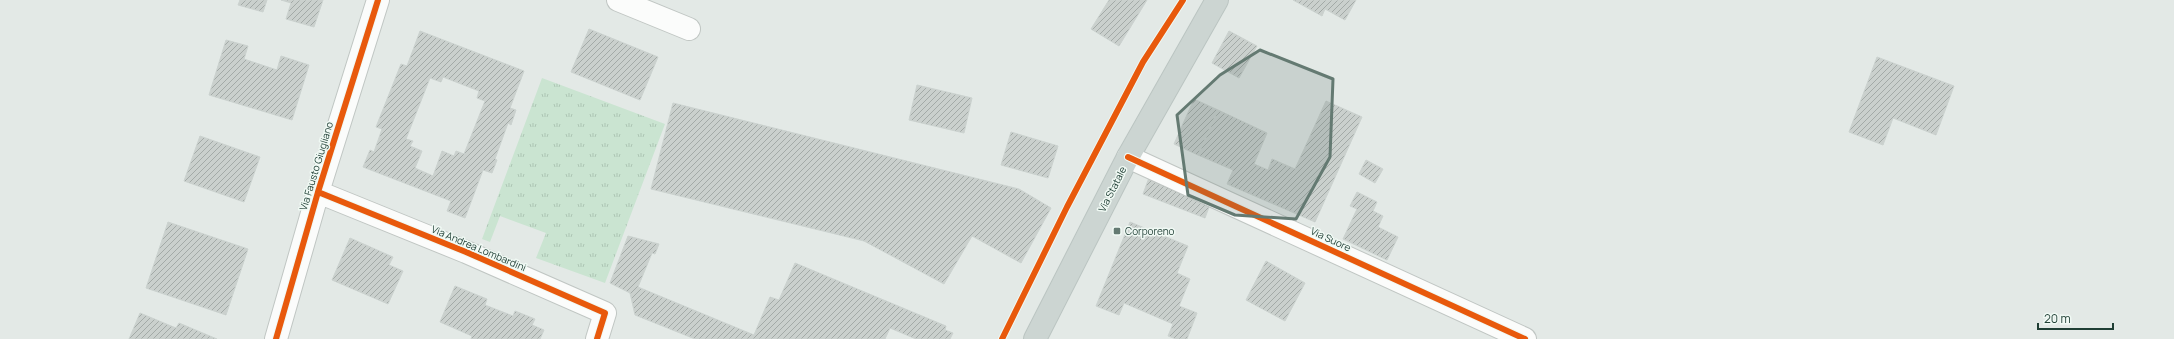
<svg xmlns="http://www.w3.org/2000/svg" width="2174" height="339" viewBox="0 0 2174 339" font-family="Manrope,sans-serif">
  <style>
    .park { fill: url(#park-tufts) }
    .building { fill: url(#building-hatch); stroke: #cbd2cf; fill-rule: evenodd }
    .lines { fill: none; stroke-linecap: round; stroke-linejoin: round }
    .minor-casing { stroke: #c0c6c3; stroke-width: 24 }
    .major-casing { stroke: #bbc5c2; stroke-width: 24 }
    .minor { stroke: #fbfcfb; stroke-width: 22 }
    .major { stroke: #ccd5d2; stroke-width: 22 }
    .cycleway-casing { stroke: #f0f9f4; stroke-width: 8 }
    .cycleway { stroke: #e8590c; stroke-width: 6 }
    .marked { fill: #647a72; fill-opacity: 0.2; stroke: #647a72; stroke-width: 3; stroke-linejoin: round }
    .poi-dot { fill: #647a72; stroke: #f0f9f4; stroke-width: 1.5 }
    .labels { text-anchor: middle; stroke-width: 3; stroke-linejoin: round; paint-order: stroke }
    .street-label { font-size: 10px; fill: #1f3e34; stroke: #f0f9f4 }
    .poi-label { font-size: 10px; fill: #1f3e34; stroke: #f0f9f4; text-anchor: start }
  </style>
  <defs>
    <pattern id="park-tufts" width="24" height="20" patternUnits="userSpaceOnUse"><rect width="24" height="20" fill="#cae4d1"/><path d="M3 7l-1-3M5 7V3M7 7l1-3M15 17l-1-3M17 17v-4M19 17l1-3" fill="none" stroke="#adc5b4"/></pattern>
    <pattern id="building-hatch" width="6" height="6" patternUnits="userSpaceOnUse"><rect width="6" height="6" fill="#cad0cd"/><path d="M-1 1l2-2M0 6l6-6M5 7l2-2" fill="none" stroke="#a3aaa7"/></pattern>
  </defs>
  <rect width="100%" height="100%" fill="#e3e9e6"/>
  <!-- park -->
  <path class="park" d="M542 78 665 124 605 283 536 258 546 233 500 216 490 242 482 239Z"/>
  <!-- building -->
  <path class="building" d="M240 0H267L263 12 238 5Z
    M281 0H323L314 27 286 19 291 3Z
    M1109 0H1147L1119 46 1091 29Z
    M1293 0H1356L1345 20 1325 9 1322 16Z
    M589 29 658 57 640 100 571 72Z
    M420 31 524 71 510 108 516 110 511 125 508 123 495 159 497 160 492 173 483 170 465 218 447 211 451 201 363 167 370 150 374 152 382 129 376 127 401 64 407 66ZM443 77 479 91 477 98 485 101 464 154 456 151 454 156 442 151 433 176 415 168 422 151 410 146 413 141 406 139 430 78 441 82Z
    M1229 31 1257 46 1239 78 1212 63Z
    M226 40 248 46 244 59 277 70 281 56 309 65 292 120 209 95Z
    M1877 57 1954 86 1936 135 1893 118 1883 145 1849 132Z
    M917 85 972 98 964 133 909 120Z
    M1194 99 1218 110 1198 155 1174 144Z
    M1326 101 1362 117 1315 222 1227 184 1233 170 1198 155 1218 110 1267 133 1254 164 1268 170 1272 159 1295 169Z
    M673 103 1019 189 1051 208 1021 263 972 236 944 284 864 241 651 189Z
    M1011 132 1058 146 1048 178 1001 165Z
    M200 136 260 157 244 202 184 181Z
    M1366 160 1383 169 1375 183 1359 174Z
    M1150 175 1212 199 1205 218 1143 194Z
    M1357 192 1377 202 1373 211 1383 216 1378 227 1398 237 1387 260 1343 239 1357 209 1350 206Z
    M168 222 248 249 226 315 146 288Z
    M1130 222 1188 246 1177 273 1190 279 1179 306 1197 313 1187 339H1176L1168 336 1173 324 1124 303 1119 315 1096 306Z
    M628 236 659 244 655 254 652 253 638 287 754 335 770 297 779 300 795 263 946 326 945 330 953 333 950 339H916L890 328 885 339H695L635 315 630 293 610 283Z
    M350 238 393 257 389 265 403 271 388 304 332 280Z
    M1266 261 1305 283 1285 321 1246 300Z
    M455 286 487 299 485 305 513 316 515 311 535 319 532 325 544 330 540 339H471L472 336 440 322Z
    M140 313 176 328 179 323 217 339H129Z"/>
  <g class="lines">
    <defs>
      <path id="minor" d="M618 0 689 29
        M1128 157 1525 339
        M318 192 466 252 605 313 597 339
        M276 339 318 192 378 0"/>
      <path id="major" d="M1035 339 1128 157 1217 0"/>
    </defs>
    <!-- minor casing -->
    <use href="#minor" class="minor-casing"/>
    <!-- major casing -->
    <use href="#major" class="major-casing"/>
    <!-- minor -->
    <use href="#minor" class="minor"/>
    <!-- major -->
    <use href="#major" class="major"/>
    <defs>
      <path id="cycleway" d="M1128 157 1525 339
        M318 192 466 252 605 313 597 339
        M276 339 318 192 378 0
        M1002 339 1067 207 1143 62 1183 0"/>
    </defs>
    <!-- cycleway casing -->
    <use href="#cycleway" class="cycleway-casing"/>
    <!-- cycleway -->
    <use href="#cycleway" class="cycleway"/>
  </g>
  <!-- marked area -->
  <path class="marked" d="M1260 50 1333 79 1330 157 1296 219 1235 215 1188 195 1177 115 1220 75Z"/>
  <!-- markers -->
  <rect class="poi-dot" x="1113" y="227" width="8" height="8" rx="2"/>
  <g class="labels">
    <!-- street labels -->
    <g class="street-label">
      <text transform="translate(316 166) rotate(-73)" y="4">Via Fausto Giugliano</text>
      <text transform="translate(1112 189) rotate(-63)" y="4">Via Statale</text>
      <text transform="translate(1331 239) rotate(25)" y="4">Via Suore</text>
      <text transform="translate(479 248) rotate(23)" y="4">Via Andrea Lombardini</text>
    </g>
    <!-- poi labels -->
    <g class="poi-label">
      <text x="1125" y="235">Corporeno</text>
    </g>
  </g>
  <!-- scale -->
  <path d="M2038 323v6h75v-6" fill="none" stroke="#1f3e34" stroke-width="2"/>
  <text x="2044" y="323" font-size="12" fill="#1f3e34" stroke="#f0f9f4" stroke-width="3" paint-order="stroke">20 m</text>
</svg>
